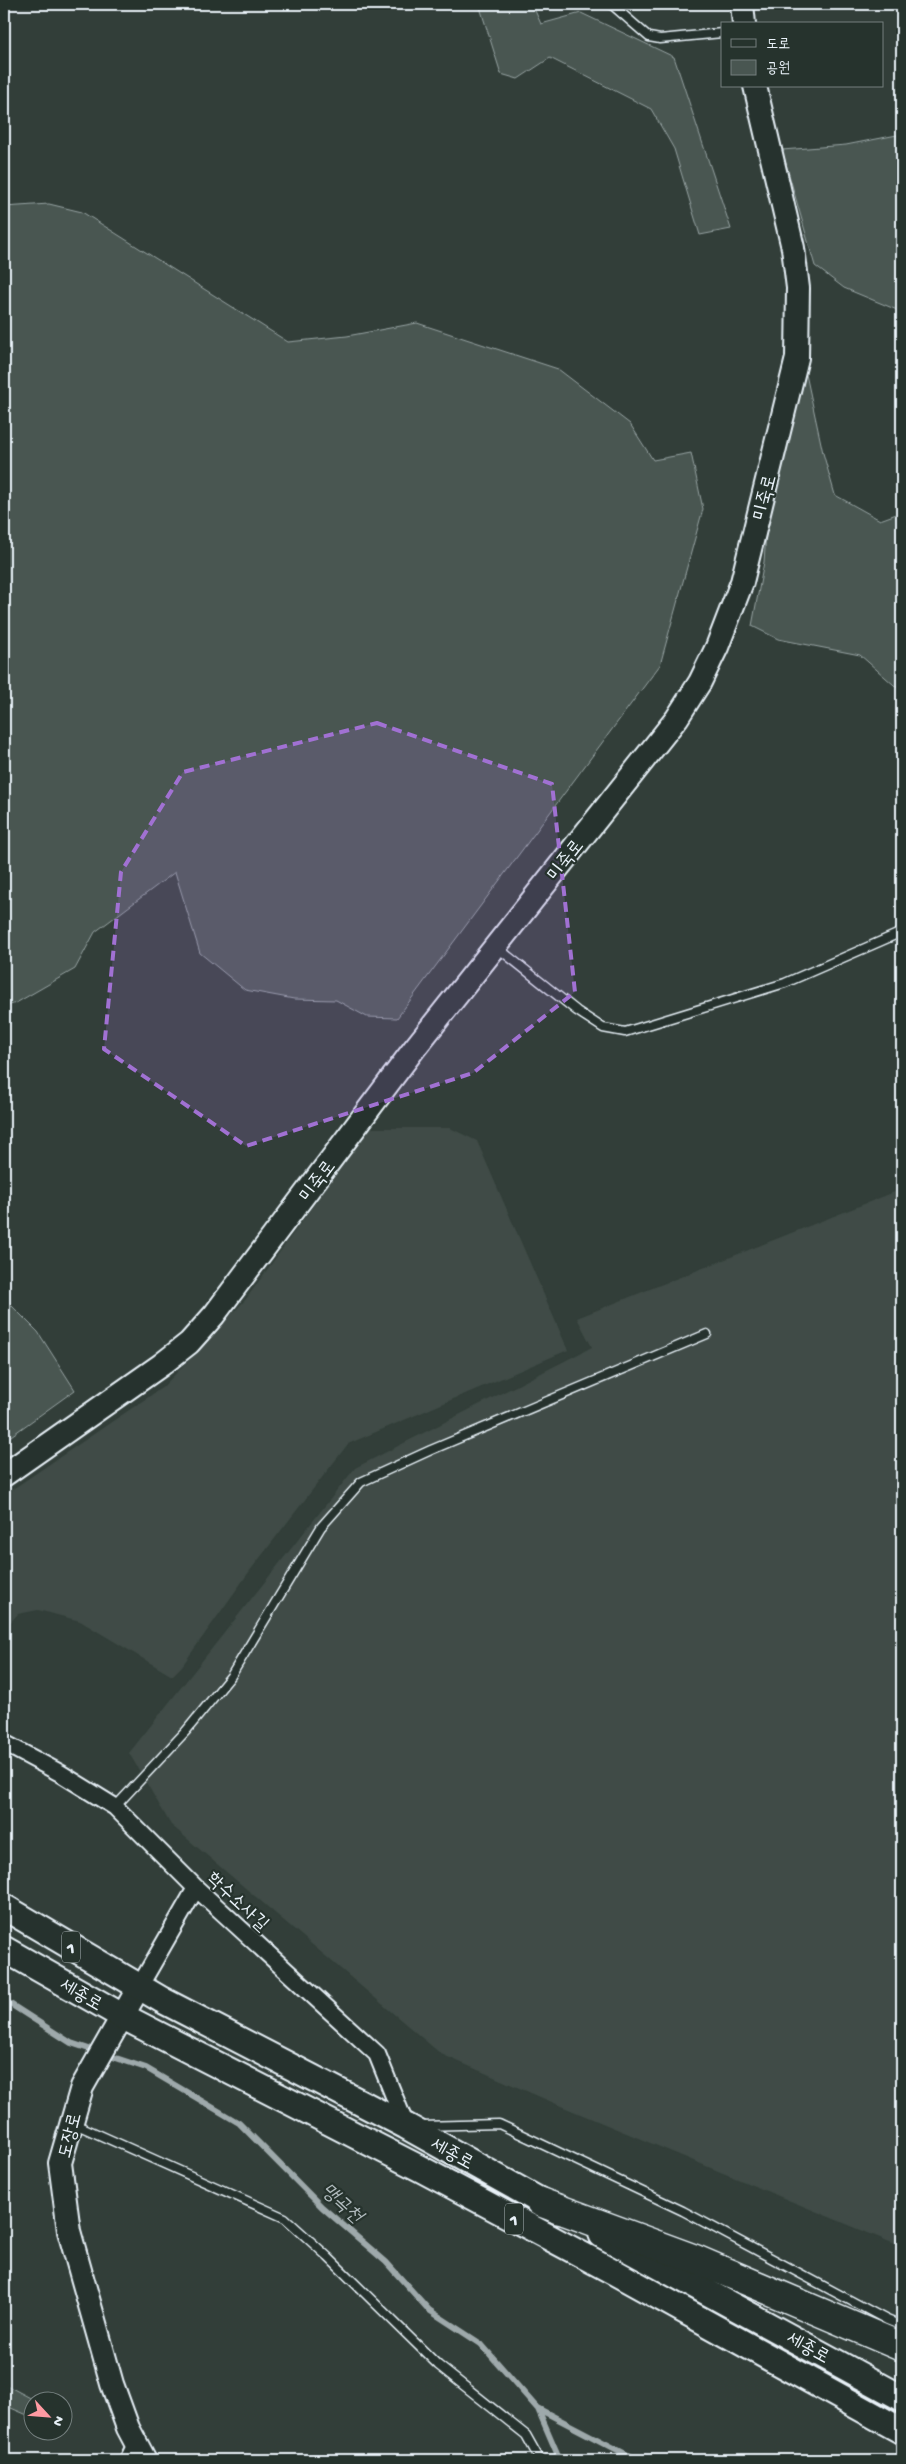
<svg xmlns="http://www.w3.org/2000/svg" width="906" height="2464" viewBox="0 0 906 2464" font-family="'Gochi Hand','Poor Story',sans-serif">
  <style>
    .built { fill: #3f4b46 }
    .green { fill: #495651; stroke: #98a4a4 }
    .lines { fill: none; stroke-linecap: round; stroke-linejoin: round }
    .stream { stroke: #9ea9ab; stroke-width: 6 }
    .lane-casing { stroke: #e8f1f8; stroke-width: 11 }
    .street-casing { stroke: #e8f1f8; stroke-width: 20 }
    .secondary-casing { stroke: #e8f1f8; stroke-width: 26 }
    .primary-casing { stroke: #e8f1f8; stroke-width: 29 }
    .highway-casing { stroke: #e8f1f8; stroke-width: 31 }
    .lane { stroke: #26332d; stroke-width: 8 }
    .street { stroke: #26332d; stroke-width: 16 }
    .secondary { stroke: #26332d; stroke-width: 22 }
    .primary { stroke: #26332d; stroke-width: 25 }
    .highway { stroke: #26332d; stroke-width: 28 }
    .marked { fill: #a171d3; fill-opacity: 0.2; stroke: #a171d3; stroke-width: 4; stroke-dasharray: 10 6; stroke-linejoin: round }
    .labels { text-anchor: middle; stroke-width: 4.5; stroke-linejoin: round; paint-order: stroke }
    .shield { fill: #26332d; stroke: #aeb8bb; stroke-width: 1 }
    .shield-label { font-size: 18px; font-weight: bold; fill: #e8f1f8 }
    .street-label { font-size: 19px; fill: #e8f1f8; stroke: #26332d }
    .water-label { font-size: 20px; font-style: italic; fill: #b1bbbe; stroke: #26332d }
  </style>
  <rect width="100%" height="100%" fill="#323e39"/>
  <filter id="ink" filterUnits="userSpaceOnUse"><feTurbulence type="fractalNoise" baseFrequency=".02" numOctaves="2"/><feDisplacementMap in="SourceGraphic" scale="10" xChannelSelector="R" yChannelSelector="G"/><feConvolveMatrix kernelMatrix="1 2 1 2 8 2 1 2 1" color-interpolation-filters="sRGB"/></filter>
  <g filter="url(#ink)">
    <!-- built -->
    <path class="built" d="M369 1128H450L477 1141 568 1350 348 1444 249 1572 182 1666 172 1676 80 1621 38 1610 18 1614 4 1629V1495L163 1387 246 1299Z
      M902 1189V2247L561 2106 441 2054 171 1825 129 1753 355 1468 592 1347 577 1318Z"/>
    <!-- green -->
    <path class="green" d="M479 4H532L541 24 581 13 674 57 731 229 700 235 674 149 651 109 550 58 518 79 501 74Z
      M902 134V312L844 288 815 266 782 150 846 145Z
      M49 204 82 212 288 342 347 336 417 323 558 369 630 424 653 460 691 453 703 509 660 665 397 1018 367 1017 336 1000 294 999 245 990 200 953 175 872 95 932 75 969 16 1003 4 1007V207Z
      M804 365 823 453 835 495 880 520 902 512V692L860 655 778 639 752 626 764 562 771 464Z
      M4 1298 38 1332 75 1390 4 1441Z
      M4 2384 36 2401 32 2402V2417L4 2405Z"/>
    <g class="lines">
      <!-- stream -->
      <path class="stream" d="M4 2000 71 2043 146 2068 239 2123 322 2207 386 2262 429 2310 481 2344 537 2408 637 2460
        M538 2409 560 2460"/>
      <defs>
        <path id="lane" d="M611 4 649 37 660 39 722 33
          M498 948 577 1011 603 1028 625 1032 785 983 902 932
          M115 1807 186 1731 231 1676 321 1527 361 1482 431 1450 707 1334
          M75 2124 285 2218 328 2257 438 2365 526 2435 540 2460
          M421 2126 499 2124 683 2211 887 2320 902 2326"/>
        <path id="street" d="M4 1743 60 1773 115 1807 196 1888 377 2054 406 2126
          M139 1987 196 1888
          M128 2460 136 2444"/>
        <path id="secondary" d="M742 4 744 24
          M4 1475 161 1365 189 1343 214 1315 414 1049 677 718 700 682 717 647 742 582 797 358 798 288 793 248 755 86
          M139 1987 82 2087 60 2163 69 2231 112 2384 128 2428 145 2460"/>
        <path id="primary" d="M4 1907 162 2000 406 2126 558 2211
          M4 1949 122 2016 421 2169 616 2273 902 2431
          M602 2235 902 2398"/>
        <path id="highway" d="M540 2202 695 2259 902 2347"/>
      </defs>
      <!-- lane casing -->
      <use href="#lane" class="lane-casing"/>
      <!-- street casing -->
      <use href="#street" class="street-casing"/>
      <!-- secondary casing -->
      <use href="#secondary" class="secondary-casing"/>
      <!-- primary casing -->
      <use href="#primary" class="primary-casing"/>
      <!-- highway casing -->
      <use href="#highway" class="highway-casing"/>
      <!-- lane -->
      <use href="#lane" class="lane"/>
      <!-- street -->
      <use href="#street" class="street"/>
      <!-- secondary -->
      <use href="#secondary" class="secondary"/>
      <!-- primary -->
      <use href="#primary" class="primary"/>
      <!-- highway -->
      <use href="#highway" class="highway"/>
    </g>
  </g>
  <!-- marked area -->
  <path class="marked" d="M377 723 552 784 575 992 473 1073 246 1146 104 1049 121 872 183 772Z"/>
  <g class="labels">
    <!-- shield labels -->
    <g class="shield">
      <rect x="62" y="1931.5" width="18" height="31" rx="4"/>
      <rect x="505" y="2203.5" width="18" height="31" rx="4"/>
    </g>
    <g class="shield-label">
      <text x="71" y="1953">1</text>
      <text x="514" y="2225">1</text>
    </g>
    <!-- street labels -->
    <g class="street-label">
      <text transform="translate(763 497) rotate(-76)" y="7">미죽로</text>
      <text transform="translate(564 859) rotate(-52)" y="7">미죽로</text>
      <text transform="translate(316 1180) rotate(-53)" y="7">미죽로</text>
      <text transform="translate(239 1900) rotate(43)" y="7">학수소사길</text>
      <text transform="translate(82 1993) rotate(30)" y="7">세종로</text>
      <text transform="translate(68 2135) rotate(-76)" y="7">도장로</text>
      <text transform="translate(453 2152) rotate(29)" y="7">세종로</text>
      <text transform="translate(809 2346) rotate(29)" y="7">세종로</text>
    </g>
    <!-- water labels -->
    <g class="water-label">
      <text transform="translate(343 2202) rotate(42)" y="7">맹곡천</text>
    </g>
  </g>
  <!-- margin -->
  <rect width="906" height="2464" fill="none" stroke="#26332d" stroke-width="20"/>
  <rect x="10" y="10" width="886" height="2444" fill="none" stroke="#e8f1f8" stroke-width="2" filter="url(#ink)"/>
  <!-- legend -->
  <rect x="721" y="22" width="162" height="65" fill="#26332d" stroke="#747f7e"/>
  <rect x="731" y="39" width="25" height="8" fill="#26332d" stroke="#747f7e"/>
  <text x="766" y="48" font-size="15" fill="#e8f1f8">도로</text>
  <rect x="731" y="60" width="25" height="15" fill="#495651" stroke="#747f7e"/>
  <text x="766" y="72" font-size="15" fill="#e8f1f8">공원</text>
  <!-- north arrow -->
  <g transform="translate(48 2416) rotate(116)"><circle r="24" fill="#26332d" stroke="#747f7e"/>
  <path d="M0-4L9 19L0 12L-9 19Z" fill="#ff9aa2"/>
  <text y="-8" font-size="14" font-weight="bold" text-anchor="middle" fill="#e8f1f8">N</text>
  </g>
</svg>
